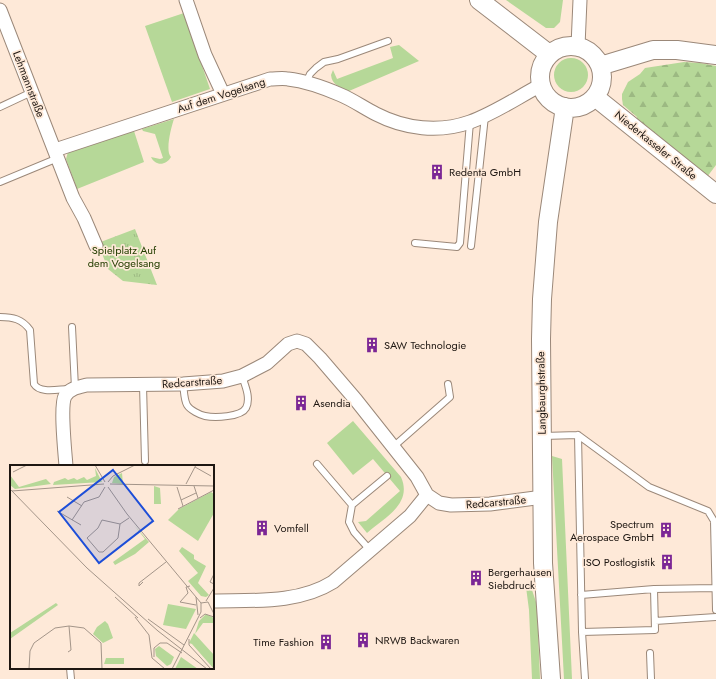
<svg xmlns="http://www.w3.org/2000/svg" width="716" height="679" viewBox="0 0 716 679" font-family="Jost,sans-serif">
  <style>
    .grass { fill: #b6d898 }
    .forest { fill: url(#forest-firs) }
    .park { fill: url(#park-tufts) }
    .lines { fill: none; stroke-linecap: round; stroke-linejoin: round }
    .lane-casing { stroke: #9b8879; stroke-width: 8 }
    .street-casing { stroke: #9b8879; stroke-width: 15 }
    .secondary-casing { stroke: #9b8879; stroke-width: 20 }
    .lane { stroke: #fff; stroke-width: 6 }
    .street { stroke: #fff; stroke-width: 13 }
    .secondary { stroke: #fff; stroke-width: 18 }
    .labels { text-anchor: middle; stroke-width: 3.5; stroke-linejoin: round; paint-order: stroke }
    .street-label { font-size: 11px; fill: #1e1712; stroke: #fee9d8 }
    .poi-label { font-size: 11px; fill: #1e1712; stroke: #fee9d8; text-anchor: start }
    .park-label { font-size: 11px; fill: #243e00; stroke: #fee9d8 }
    .inset-road { fill: none; stroke: #a49589; stroke-width: 1 }
    .view { fill: #1d4ed8; fill-opacity: 0.15; stroke: #1d4ed8; stroke-width: 2 }
    .inset-edge { fill: none; stroke: #1e1712; stroke-width: 2 }
  </style>
  <defs>
    <pattern id="forest-firs" width="22" height="20" patternUnits="userSpaceOnUse"><rect width="22" height="20" fill="#b6d898"/><path d="M5 1l3.5 6h-7zM16 11l3.5 6h-7z" fill="#9cb982"/></pattern>
    <pattern id="park-tufts" width="24" height="20" patternUnits="userSpaceOnUse"><rect width="24" height="20" fill="#b6d898"/><path d="M3 7l-1-3M5 7V3M7 7l1-3M15 17l-1-3M17 17v-4M19 17l1-3" fill="none" stroke="#9cb982"/></pattern>
  </defs>
  <rect width="100%" height="100%" fill="#fee9d8"/>
  <!-- grass -->
  <path class="grass" d="M506 0H563L560 22 554 28H546Z
    M184 13 210 89 172 102 145 26Z
    M399 45 419 61 349 91C340 87 332 85 331 75L333 70 337 79 393 58 390 47Z
    M554 75a17 17 0 1 1 34 0a17 17 0 1 1-34 0Z
    M174 119C171 128 165 151 171 157 166 166 155 166 151 157L160 159 163 158 155 134 143 131 142 129Z
    M134 131 144 162 77 189 66 159 68 152Z
    M353 421 401 477C413 504 384 518 367 533L358 522 366 521 400 491 373 459 353 475 327 443Z
    M552 456 562 459 572 679H564Z
    M531 587 537 605 540 679H532L529 610 526 587Z"/>
  <!-- forest -->
  <path class="forest" d="M684 62 700 63 716 66V165L707 177 636 119 637 117 623 105 622 99V94L628 82 640 74 645 68Z"/>
  <!-- park -->
  <path class="park" d="M135 229 157 285 123 281 108 269 98 243Z"/>
  <g class="lines">
    <defs>
      <path id="lane" d="M306 83 310 74 316 68 324 62 338 59 388 41
        M0 107 32 92
        M0 182 58 158
        M415 243 457 247 460 243 470 122
        M471 246 485 116
        M0 317C13 317 22 319 30 330L34 384C40 394 59 389 69 389
        M72 327 75 388
        M183 384C184 390 184 400 187 405 190 410 200 415 205 416 215 418 241 417 246 408 251 398 245 385 242 376
        M143 385 145 461
        M578 435 649 487 708 511 714 521 716 610
        M543 436 578 435 582 632 655 630 654 589 715 588
        M393 447 450 397 448 384
        M317 464 352 505
        M370 550 354 532 349 522 352 505 387 476
        M581 595 654 589
        M655 621 716 617
        M582 632 585 679
        M650 653 651 679
        M70 668 71 679"/>
      <path id="street" d="M186 0 205 55 223 94
        M0 10 73 198 84 218 96 246
        M578 46 580 0
        M55 150 270 79C276 79 283 78 288 79 306 81 325 88 341 95 353 100 364 108 376 114 405 129 439 133 470 122 495 113 518 97 541 85
        M66 466C65 453 60 406 65 396 70 388 79 387 87 385L183 384 223 381 242 376 267 363 288 344 297 341 306 344 320 358 356 400 417 477 427 495 439 503 451 505 490 504 543 497
        M213 601C253 600 298 604 333 582L410 516 427 495"/>
      <path id="secondary" d="M479 0 549 54
        M540 77a31 31 0 1 1 62 0a31 31 0 1 1-62 0Z
        M600 66 653 50H677L716 55
        M595 97 716 194
        M551 679 543 563 541 339 542 299 548 222 565 107"/>
    </defs>
    <!-- lane casing -->
    <use href="#lane" class="lane-casing"/>
    <!-- street casing -->
    <use href="#street" class="street-casing"/>
    <!-- secondary casing -->
    <use href="#secondary" class="secondary-casing"/>
    <!-- lane -->
    <use href="#lane" class="lane"/>
    <!-- street -->
    <use href="#street" class="street"/>
    <!-- secondary -->
    <use href="#secondary" class="secondary"/>
  </g>
  <!-- icons -->
  <defs>
    <symbol id="building-bare" viewBox="-9 -9 18 18"><path d="M-4-6H4V6H1V3H-1V6H-4ZM-2.5-4.3h1.7v1.8h-1.7ZM.8-4.3h1.7v1.8H.8ZM-2.5-1h1.7V.8h-1.7ZM.8-1h1.7V.8H.8Z" fill="#7b2695" stroke="#fee9d8" stroke-width="2.5" paint-order="stroke"/></symbol>
  </defs>
  <g fill-rule="evenodd">
    <use href="#building-bare" x="426" y="161" width="22" height="22"/>
    <use href="#building-bare" x="361" y="334" width="22" height="22"/>
    <use href="#building-bare" x="290" y="392" width="22" height="22"/>
    <use href="#building-bare" x="251" y="517" width="22" height="22"/>
    <use href="#building-bare" x="655" y="519" width="22" height="22"/>
    <use href="#building-bare" x="656" y="551" width="22" height="22"/>
    <use href="#building-bare" x="465" y="567" width="22" height="22"/>
    <use href="#building-bare" x="352" y="629" width="22" height="22"/>
    <use href="#building-bare" x="315" y="631" width="22" height="22"/>
  </g>
  <g class="labels">
    <!-- street labels -->
    <g class="street-label">
      <text transform="translate(29 84) rotate(69)" y="4">Lehmannstraße</text>
      <text transform="translate(221 95) rotate(-18)" y="4">Auf dem Vogelsang</text>
      <text transform="translate(656 145) rotate(39)" y="4">Niederkasseler Straße</text>
      <text transform="translate(192 382) rotate(-4)" y="4">Redcarstraße</text>
      <text transform="translate(541 393) rotate(-91)" y="4">Langbaurghstraße</text>
      <text transform="translate(496 502) rotate(-5)" y="4">Redcarstraße</text>
    </g>
    <!-- poi labels -->
    <g class="poi-label">
      <text x="449" y="176">Redenta GmbH</text>
      <text x="384" y="349">SAW Technologie</text>
      <text x="313" y="407">Asendia</text>
      <text x="654" y="528" text-anchor="end">Spectrum<tspan x="654" dy="13">Aerospace GmbH</tspan></text>
      <text x="274" y="532">Vomfell</text>
      <text x="655" y="566" text-anchor="end">ISO Postlogistik</text>
      <text x="488" y="576">Bergerhausen<tspan x="488" dy="13">Siebdruck</tspan></text>
      <text x="375" y="644">NRWB Backwaren</text>
      <text x="314" y="646" text-anchor="end">Time Fashion</text>
    </g>
    <!-- park labels -->
    <g class="park-label">
      <text x="124" y="254">Spielplatz Auf<tspan x="124" dy="13">dem Vogelsang</tspan></text>
    </g>
  </g>
  <!-- overview -->
  <g transform="translate(10 465)">
    <rect width="204" height="204" fill="#fee9d8"/>
    <path d="M85 3 92 17 43 20 44 17 55 13 58 15 64 13 67 15 74 12 77 15 86 11ZM0 10 9 22 36 14 41 19 5 24 0 20ZM124 60 139 77 125 89 105 100 103 97 135 74ZM46 138 48 140 0 174V168ZM158 139 186 144 176 164 153 160ZM95 156 98 159 103 173 93 178 83 169 87 162ZM184 168 204 190V204L182 179 179 178ZM149 181 164 192 161 199 157 201 146 191 145 184ZM96 193H114V199H94Z" fill="#b6d898"/>
    <path d="M112 8 113 19 102 18 104 12ZM144 21 150 23 151 39H144ZM172 82 184 90V94L196 101 188 118 199 130 196 132 191 131 178 116 188 108 169 86ZM196 149 204 153V158H193L185 169 189 156Z" fill="#b6d898"/>
    <path d="M201 27 204 29V48L188 76 158 55 169 44Z" fill="#b6d898"/>
    <path d="M171 192 188 204H165Z" fill="#b6d898"/>
    <path class="inset-road" d="M85 0 95 17M185 2 201 11M3 7 17 0M98 17 103 11 125 0M100 19 204 21M176 19 186 0M184 21 188 33M98 22 117 49 191 138M167 22 173 41M0 24 77 103 148 166 197 204M2 26 94 19M57 32 72 41M171 35 186 28M168 44 204 25M47 46 71 60M62 55 74 37 89 32 95 22M110 59 108 73 93 87H89L77 73 88 63 92 55 110 59 119 53M204 109 200 117 204 119M133 117 129 121V118L156 97M180 121 176 122 178 128 170 137 186 140M105 132 128 153M186 132 188 150M196 136 204 123M191 138 198 137 204 149M125 152 139 170 142 193 155 204M190 153 195 149 204 152M138 154 174 180M179 174V180L201 204M58 187 61 185 59 161M144 192V183L150 178H157L172 188M19 204 20 186 24 178 45 163 59 161 74 163 91 178 92 204M162 204 191 147V138"/>
    <path class="view" d="M103 5 143 56 89 98 49 47Z"/>
    <rect width="204" height="204" class="inset-edge"/>
  </g>
</svg>
